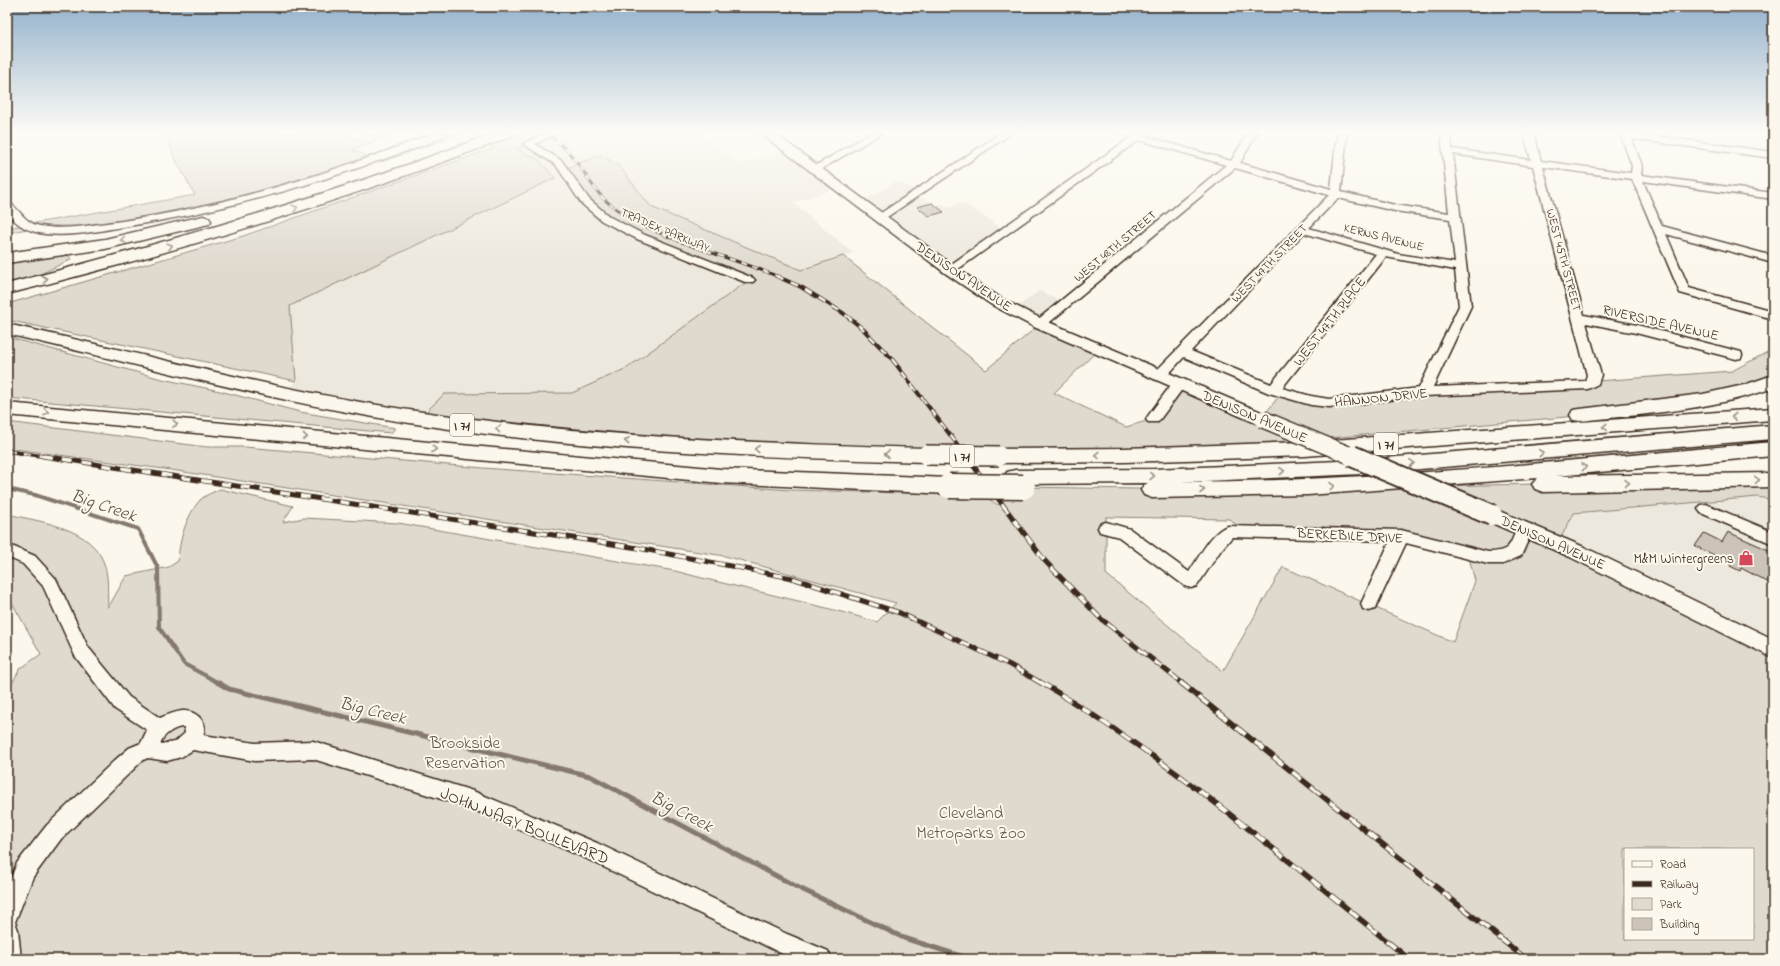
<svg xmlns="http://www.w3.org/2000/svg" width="1780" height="966" viewBox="0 0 1780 966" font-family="'Indie Flower',sans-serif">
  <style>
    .built { fill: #ede8dd }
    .green { fill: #dfd9ce; stroke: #8d8276; fill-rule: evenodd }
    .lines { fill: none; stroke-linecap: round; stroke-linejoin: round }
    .stream-far1 { stroke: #85796d; stroke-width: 4 }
    .stream { stroke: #85796d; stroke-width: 5 }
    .building { fill: #ccc4b9; stroke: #3b2a1e }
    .minor-casing { stroke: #3b2a1e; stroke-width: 3 }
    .major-casing { stroke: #3b2a1e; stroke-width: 3 }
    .highway-casing { stroke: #3b2a1e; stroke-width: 3 }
    .minor { fill: #fbf7ec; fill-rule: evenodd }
    .major { fill: #fbf7ec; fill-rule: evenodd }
    .highway { fill: #fbf7ec; fill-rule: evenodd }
    .rail-far3-casing { stroke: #3b2a1e; stroke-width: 3 }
    .rail-far2-casing { stroke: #3b2a1e; stroke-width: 4 }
    .rail-far1-casing { stroke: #3b2a1e; stroke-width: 5 }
    .rail-casing { stroke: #3b2a1e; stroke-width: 5.5 }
    .rail-far3 { stroke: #fbf7ec; stroke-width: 2; stroke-dasharray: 6; stroke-linecap: butt }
    .rail-far2 { stroke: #fbf7ec; stroke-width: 2.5; stroke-dasharray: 8; stroke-linecap: butt }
    .rail-far1 { stroke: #fbf7ec; stroke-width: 3.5; stroke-dasharray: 10; stroke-linecap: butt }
    .rail { stroke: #fbf7ec; stroke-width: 4; stroke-dasharray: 12; stroke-linecap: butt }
    .major-bridge-far1-casing { stroke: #3b2a1e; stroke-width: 19; stroke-linecap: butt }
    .major-bridge-casing { stroke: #3b2a1e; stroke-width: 24; stroke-linecap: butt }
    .highway-bridge-far1-casing { stroke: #3b2a1e; stroke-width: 22; stroke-linecap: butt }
    .highway-bridge-casing { stroke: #3b2a1e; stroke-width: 27; stroke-linecap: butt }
    .major-bridge-far1 { stroke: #fbf7ec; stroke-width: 16 }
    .major-bridge { stroke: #fbf7ec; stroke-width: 20 }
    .highway-bridge-far1 { stroke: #fbf7ec; stroke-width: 19 }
    .highway-bridge { stroke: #fbf7ec; stroke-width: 24 }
    .oneway { stroke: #9b9085 }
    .labels { text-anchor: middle; stroke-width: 4; stroke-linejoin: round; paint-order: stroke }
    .far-street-label { font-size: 12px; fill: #3b2a1e; stroke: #fbf7ec }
    .shield { fill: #fbf7ec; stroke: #75685c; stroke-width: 1 }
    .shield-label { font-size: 13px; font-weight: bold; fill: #3b2a1e }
    .street-label { font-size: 14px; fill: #3b2a1e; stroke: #fbf7ec }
    .poi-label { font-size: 14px; fill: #3b2a1e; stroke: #fbf7ec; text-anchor: end }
    .near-park-label { font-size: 17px; fill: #64564a; stroke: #fbf7ec }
    .near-street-label { font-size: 17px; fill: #3b2a1e; stroke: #fbf7ec }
    .near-water-label { font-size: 18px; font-style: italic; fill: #605246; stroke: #fbf7ec }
  </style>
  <rect width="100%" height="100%" fill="#fbf7ec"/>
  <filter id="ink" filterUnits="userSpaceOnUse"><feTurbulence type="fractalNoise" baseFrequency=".025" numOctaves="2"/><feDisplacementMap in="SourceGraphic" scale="8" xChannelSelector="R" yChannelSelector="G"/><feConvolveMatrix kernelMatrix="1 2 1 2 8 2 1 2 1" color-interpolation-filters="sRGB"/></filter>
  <g filter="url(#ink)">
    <!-- built -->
    <path class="built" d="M553 133H699L740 164 790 150 840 187 793 203 853 253 801 270 749 280 627 368 572 393 444 394 419 419 283 394 296 381 290 306 554 178 538 159 516 149Z
      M896 182 921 191 914 196 950 208 959 203 967 205 1004 230 950 270 861 202Z
      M1039 291 1067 303 1040 324 1013 310Z
      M1758 497 1773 500V649L1558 543 1574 513Z"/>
    <!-- green -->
    <path class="green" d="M167 133H347L357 140 376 133H392L353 150 372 158 220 203 164 215 90 226H42L7 233V228L195 195 173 155Z
      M447 133H463L382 162 379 160Z
      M507 133H553L516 149 538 159 555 178 290 306 296 381 7 320V304L243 236 494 148 485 142Z
      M601 155 619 166 651 207 801 270 843 256 986 370 1040 324 1098 350 1054 393 1126 427 1153 419 1179 384 1262 418 1282 392 1316 402 1732 371 1773 349V381L1682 402 1566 417 1193 450 795 451 419 419 444 394 572 393 627 368 749 280 641 237 585 201 564 169Z
      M68 255 71 259C50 270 30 280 7 285V262Z
      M7 337 162 379 220 391 300 412 395 428 391 433 7 398Z
      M7 422 207 447H245L483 468 791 490 983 495 998 505 1023 487 1194 490 1773 480V500L1758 497 1574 513 1558 543 1773 649V959H7V692L20 669 41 654 7 594V514C41 522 93 527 105 566 109 580 107 595 108 608L126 576 169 567 178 561C179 541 186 516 200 500 205 495 214 492 220 489L293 506 283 522 304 518 398 523 675 571C742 589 811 602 877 622L896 603 725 556 171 470 7 448ZM1106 517 1229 519 1245 531 1401 536 1468 554 1475 581 1453 642 1283 567 1223 671 1106 574ZM1625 849H1753V939H1625Z"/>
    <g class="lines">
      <!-- stream-far1 -->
      <path class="stream-far1" d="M7 489 35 495 138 529 158 568 159 627 184 664 219 683"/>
      <!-- stream -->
      <path class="stream" d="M217 682 229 689 590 776 797 887 904 938 970 959"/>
    </g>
    <!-- building -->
    <path class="building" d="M932 203 944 212 929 216 917 207Z
      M1728 532 1773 552V585L1741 568 1740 571 1730 566 1731 563 1695 546 1704 533 1722 542Z"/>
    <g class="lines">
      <defs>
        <path id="minor" d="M434 133H447C440 141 406 151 395 155 306 187 216 213 123 227 98 231 71 237 45 234 29 232 17 225 7 213V202C17 204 23 223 40 226 67 231 95 224 122 221 229 205 333 173 434 133Z
          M545 133H557L535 144 562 161 589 199 610 217 645 235 753 278 755 280 753 282H745L637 239 602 221 581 203 556 165 523 144Z
          M871 133H882L818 171 815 172 810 169Z
          M1001 133H1012L884 219H876L875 217Z
          M1122 133H1147L1145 136 1231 161 1248 133H1257L1240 163 1331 189 1337 133H1347L1341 192 1395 205 1449 213 1441 133H1451L1452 149 1531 160 1524 133H1534L1541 161 1631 173 1632 166 1620 133H1633L1773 152V158L1632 139 1642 166 1641 175 1773 193V199L1643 181 1662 226 1773 256V263L1666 234 1689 288 1773 311V319L1680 293 1632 179 1543 167 1584 315 1637 325 1741 352 1742 355 1741 358 1736 359 1636 333 1586 323 1601 375 1598 384 1588 389 1424 396 1329 407 1311 405 1269 393 1184 357 1164 379H1154L1152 376 1154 373 1329 195 1235 168 1044 327H1036L1034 324 1036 321 1226 165 1139 140 954 272H946L944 270 946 268 1131 137ZM1453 154 1533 166 1587 375 1585 381 1433 387 1471 306ZM1338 198 1395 211 1450 219 1455 263 1398 254 1309 228ZM1304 233 1376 254 1271 384 1191 351ZM1386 257 1455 270 1459 306 1419 388 1329 399 1311 396 1282 388Z
          M1179 380 1184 381 1186 384 1158 422H1148L1146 419 1148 416 1174 381Z
          M1706 504 1773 532V544L1701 513 1698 509 1701 505Z
          M1106 522 1130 529 1189 572C1199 558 1211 531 1228 526L1401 530 1488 552C1513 552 1509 543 1519 525L1525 523 1531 525 1533 529 1521 556 1503 564H1488L1406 543 1375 609 1369 611 1363 609 1361 604 1390 541 1232 537 1221 550 1197 586 1191 588 1185 586 1119 537 1100 532 1098 528 1100 524Z
          M7 544 35 556 56 579 88 647 129 697 160 718C167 715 175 712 182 711 195 710 209 721 203 735L255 743 313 741 473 791 597 843 787 934 828 951 831 959H793L583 857 470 808 313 759 255 761 193 750 181 757 167 761 148 758 143 760 61 839 33 877 15 922 18 930 21 959H7V888L17 863 47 825 114 761 129 748 141 743 147 730 115 709 75 656 43 586 23 564 7 557ZM184 727 185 733 175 742 160 744C163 735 174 727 184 727Z"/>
        <path id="major" d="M760 133H774L955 267 1002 299 1046 321 1268 415 1271 419 1268 423 1262 425 1256 423 1034 327 992 305 945 273Z
          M1492 508 1584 547 1773 639V658L1570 557 1485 520 1482 515 1485 510Z"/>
        <path id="highway" d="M494 133H514L512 136C347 200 178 252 7 294V284C172 241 335 194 494 133Z
          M203 216 209 218 211 221 209 224 105 249 7 263V253L105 239Z
          M7 324C145 354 283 392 423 412 589 437 758 443 926 448L934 450 937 455 934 460 926 462C758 457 589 451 423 425 282 404 145 366 7 334Z
          M1773 375V388C1711 410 1645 414 1580 421L1573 420 1570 415 1573 410 1580 409 1703 394 1744 385Z
          M7 403 721 469 949 478 957 481 960 486 957 491 949 494 721 483 7 415Z
          M1773 408V420L1305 456 1124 462 999 463 991 461 988 456 991 451 999 449 1124 448 1305 442Z
          M1773 425V439L1362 474 1181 482C1379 481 1576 460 1773 442V456L1556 476 1773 473V487L1543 492 1535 489 1532 484 1538 478 1308 495 1152 498 1144 495 1141 490 1144 485 1148 483 1015 484 1007 482 1004 477 1007 472 1015 470 1154 469 1362 460Z"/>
      </defs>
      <!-- minor casing -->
      <use href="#minor" class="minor-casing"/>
      <!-- major casing -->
      <use href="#major" class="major-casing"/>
      <!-- highway casing -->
      <use href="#highway" class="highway-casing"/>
      <!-- minor -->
      <use href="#minor" class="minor"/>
      <!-- major -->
      <use href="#major" class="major"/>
      <!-- highway -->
      <use href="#highway" class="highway"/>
      <defs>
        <path id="rail-far3" d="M546 133C554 139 563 145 569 153 585 169 592 191 611 205 658 241 724 254 779 277"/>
        <path id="rail-far2" d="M776 276 801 287 843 313 863 329 892 359 967 457
          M7 451 49 457"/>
        <path id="rail-far1" d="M43 456 638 548 792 578 900 613 1010 665 1041 683
          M966 456 1045 561 1100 618 1182 683"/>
        <path id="rail" d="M1040 682C1172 760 1290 863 1409 959
          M1180 682 1526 959"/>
      </defs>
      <!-- rail-far3 casing -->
      <use href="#rail-far3" class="rail-far3-casing"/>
      <!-- rail-far2 casing -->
      <use href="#rail-far2" class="rail-far2-casing"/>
      <!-- rail-far1 casing -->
      <use href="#rail-far1" class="rail-far1-casing"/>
      <!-- rail casing -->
      <use href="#rail" class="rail-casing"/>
      <!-- rail-far3 -->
      <use href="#rail-far3" class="rail-far3"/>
      <!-- rail-far2 -->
      <use href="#rail-far2" class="rail-far2"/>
      <!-- rail-far1 -->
      <use href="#rail-far1" class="rail-far1"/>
      <!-- rail -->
      <use href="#rail" class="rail"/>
      <defs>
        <path id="major-bridge-far1" d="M1262 419 1354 457"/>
        <path id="major-bridge" d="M1352 456 1492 515"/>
        <path id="highway-bridge-far1" d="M926 455 999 456"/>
        <path id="highway-bridge" d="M949 486 1023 487"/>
      </defs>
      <!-- major-bridge-far1 casing -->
      <use href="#major-bridge-far1" class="major-bridge-far1-casing"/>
      <!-- major-bridge casing -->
      <use href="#major-bridge" class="major-bridge-casing"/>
      <!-- highway-bridge-far1 casing -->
      <use href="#highway-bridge-far1" class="highway-bridge-far1-casing"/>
      <!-- highway-bridge casing -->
      <use href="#highway-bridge" class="highway-bridge-casing"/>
      <!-- major-bridge-far1 -->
      <use href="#major-bridge-far1" class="major-bridge-far1"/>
      <!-- major-bridge -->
      <use href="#major-bridge" class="major-bridge"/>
      <!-- highway-bridge-far1 -->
      <use href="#highway-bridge-far1" class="highway-bridge-far1"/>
      <!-- highway-bridge -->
      <use href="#highway-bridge" class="highway-bridge"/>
    </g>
    <!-- one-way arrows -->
    <defs><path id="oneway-chevron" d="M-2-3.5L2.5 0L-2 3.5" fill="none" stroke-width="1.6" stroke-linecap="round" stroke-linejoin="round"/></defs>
    <g class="oneway">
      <use href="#oneway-chevron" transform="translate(295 208) rotate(-17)"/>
      <use href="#oneway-chevron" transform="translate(123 240) rotate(168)"/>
      <use href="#oneway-chevron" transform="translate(170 246) rotate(-16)"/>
      <use href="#oneway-chevron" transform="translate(45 279) rotate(-14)"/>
      <use href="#oneway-chevron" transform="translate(46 412) rotate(5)"/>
      <use href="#oneway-chevron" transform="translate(1734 417) rotate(176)"/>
      <use href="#oneway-chevron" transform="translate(175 424) rotate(5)"/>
      <use href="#oneway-chevron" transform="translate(1605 427) rotate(176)"/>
      <use href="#oneway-chevron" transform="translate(498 429) rotate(-173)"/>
      <use href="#oneway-chevron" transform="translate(305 437) rotate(6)"/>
      <use href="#oneway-chevron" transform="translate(627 441) rotate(-177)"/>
      <use href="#oneway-chevron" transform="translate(434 449) rotate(5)"/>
      <use href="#oneway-chevron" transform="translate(757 449) rotate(-177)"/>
      <use href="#oneway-chevron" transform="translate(1541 453) rotate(-5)"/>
      <use href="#oneway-chevron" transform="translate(887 454) rotate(-178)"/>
      <use href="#oneway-chevron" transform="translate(1097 455) rotate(179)"/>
      <use href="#oneway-chevron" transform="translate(1412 463) rotate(-4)"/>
      <use href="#oneway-chevron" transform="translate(1584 467) rotate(-6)"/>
      <use href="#oneway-chevron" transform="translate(1282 471) rotate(-3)"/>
      <use href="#oneway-chevron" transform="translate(1152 476) rotate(-1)"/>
      <use href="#oneway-chevron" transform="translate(1757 480) rotate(-1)"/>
      <use href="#oneway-chevron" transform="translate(1627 483) rotate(-1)"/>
      <use href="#oneway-chevron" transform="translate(1332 486) rotate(-2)"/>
      <use href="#oneway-chevron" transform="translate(1202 490)"/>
    </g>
  </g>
  <!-- sky -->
  <linearGradient id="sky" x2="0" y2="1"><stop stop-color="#94b2cc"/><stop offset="0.49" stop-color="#fdfbf6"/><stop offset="1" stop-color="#fdfbf6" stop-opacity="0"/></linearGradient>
  <rect width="1780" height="269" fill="url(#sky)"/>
  <!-- icons -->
  <defs>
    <symbol id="shop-bare" viewBox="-9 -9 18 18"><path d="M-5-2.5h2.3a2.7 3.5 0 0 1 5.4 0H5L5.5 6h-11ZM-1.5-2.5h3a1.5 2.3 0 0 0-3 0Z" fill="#d1495b" stroke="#fbf7ec" stroke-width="2.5" paint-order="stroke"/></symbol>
  </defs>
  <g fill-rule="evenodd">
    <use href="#shop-bare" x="1735" y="547" width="22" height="22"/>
  </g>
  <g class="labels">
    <!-- far-street labels -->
    <g class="far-street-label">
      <text transform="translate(665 230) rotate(23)" y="4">TRADEX PARKWAY</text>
      <text transform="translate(1384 237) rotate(14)" y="4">KERNS AVENUE</text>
      <text transform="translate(1115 246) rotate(-40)" y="4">WEST 48TH STREET</text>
      <text transform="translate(1564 260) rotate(75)" y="4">WEST 45TH STREET</text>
      <text transform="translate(1269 263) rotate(-46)" y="4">WEST 47TH STREET</text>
    </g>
    <!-- shield labels -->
    <g class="shield">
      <rect x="450" y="414" width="24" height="22" rx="3"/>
      <rect x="1374" y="433" width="24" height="22" rx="3"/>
      <rect x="950" y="445" width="24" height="22" rx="3"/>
    </g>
    <g class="shield-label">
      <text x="462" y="430">I 71</text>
      <text x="1386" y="449">I 71</text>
      <text x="962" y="461">I 71</text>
    </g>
    <!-- street labels -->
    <g class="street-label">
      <text transform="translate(964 276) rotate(34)" y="5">DENISON AVENUE</text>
      <text transform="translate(1329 321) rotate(-52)" y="5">WEST 47TH PLACE</text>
      <text transform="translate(1661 322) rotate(13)" y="5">RIVERSIDE AVENUE</text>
      <text transform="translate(1381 397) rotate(-6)" y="5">HANNON DRIVE</text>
      <text transform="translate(1255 416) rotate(23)" y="5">DENISON AVENUE</text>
      <text transform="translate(1350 535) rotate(3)" y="5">BERKEBILE DRIVE</text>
      <text transform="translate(1553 542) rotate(24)" y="5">DENISON AVENUE</text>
    </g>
    <!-- poi labels -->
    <g class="poi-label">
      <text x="1734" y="563">M&amp;M Wintergreens</text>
    </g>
    <!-- near-park labels -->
    <g class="near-park-label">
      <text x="465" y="748">Brookside<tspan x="465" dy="20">Reservation</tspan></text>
      <text x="971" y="818">Cleveland<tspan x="971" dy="20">Metroparks Zoo</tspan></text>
    </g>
    <!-- near-street labels -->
    <g class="near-street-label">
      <text transform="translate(525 825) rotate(22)" y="6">JOHN NAGY BOULEVARD</text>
    </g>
    <!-- near-water labels -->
    <g class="near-water-label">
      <text transform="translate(104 505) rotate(19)" y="6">Big Creek</text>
      <text transform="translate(373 710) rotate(14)" y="6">Big Creek</text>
      <text transform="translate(682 811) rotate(28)" y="6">Big Creek</text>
    </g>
  </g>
  <!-- margin -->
  <rect width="1780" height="966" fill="none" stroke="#fbf7ec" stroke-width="24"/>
  <rect x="12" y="12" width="1756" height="942" fill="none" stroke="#3b2a1e" stroke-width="1.5" filter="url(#ink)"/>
  <!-- legend -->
  <rect x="1624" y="848" width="130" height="92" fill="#fbf7ec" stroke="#aea59a"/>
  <rect x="1632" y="861" width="20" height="6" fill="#fbf7ec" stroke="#aea59a"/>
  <text x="1660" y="868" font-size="12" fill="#3b2a1e">Road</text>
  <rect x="1632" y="881" width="20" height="6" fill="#3b2a1e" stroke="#aea59a"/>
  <text x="1660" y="888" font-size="12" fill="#3b2a1e">Railway</text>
  <rect x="1632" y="898" width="20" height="12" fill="#dfd9ce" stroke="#aea59a"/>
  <text x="1660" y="908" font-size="12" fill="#3b2a1e">Park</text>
  <rect x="1632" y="918" width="20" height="12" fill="#ccc4b9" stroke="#aea59a"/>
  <text x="1660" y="928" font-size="12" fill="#3b2a1e">Building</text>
</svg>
